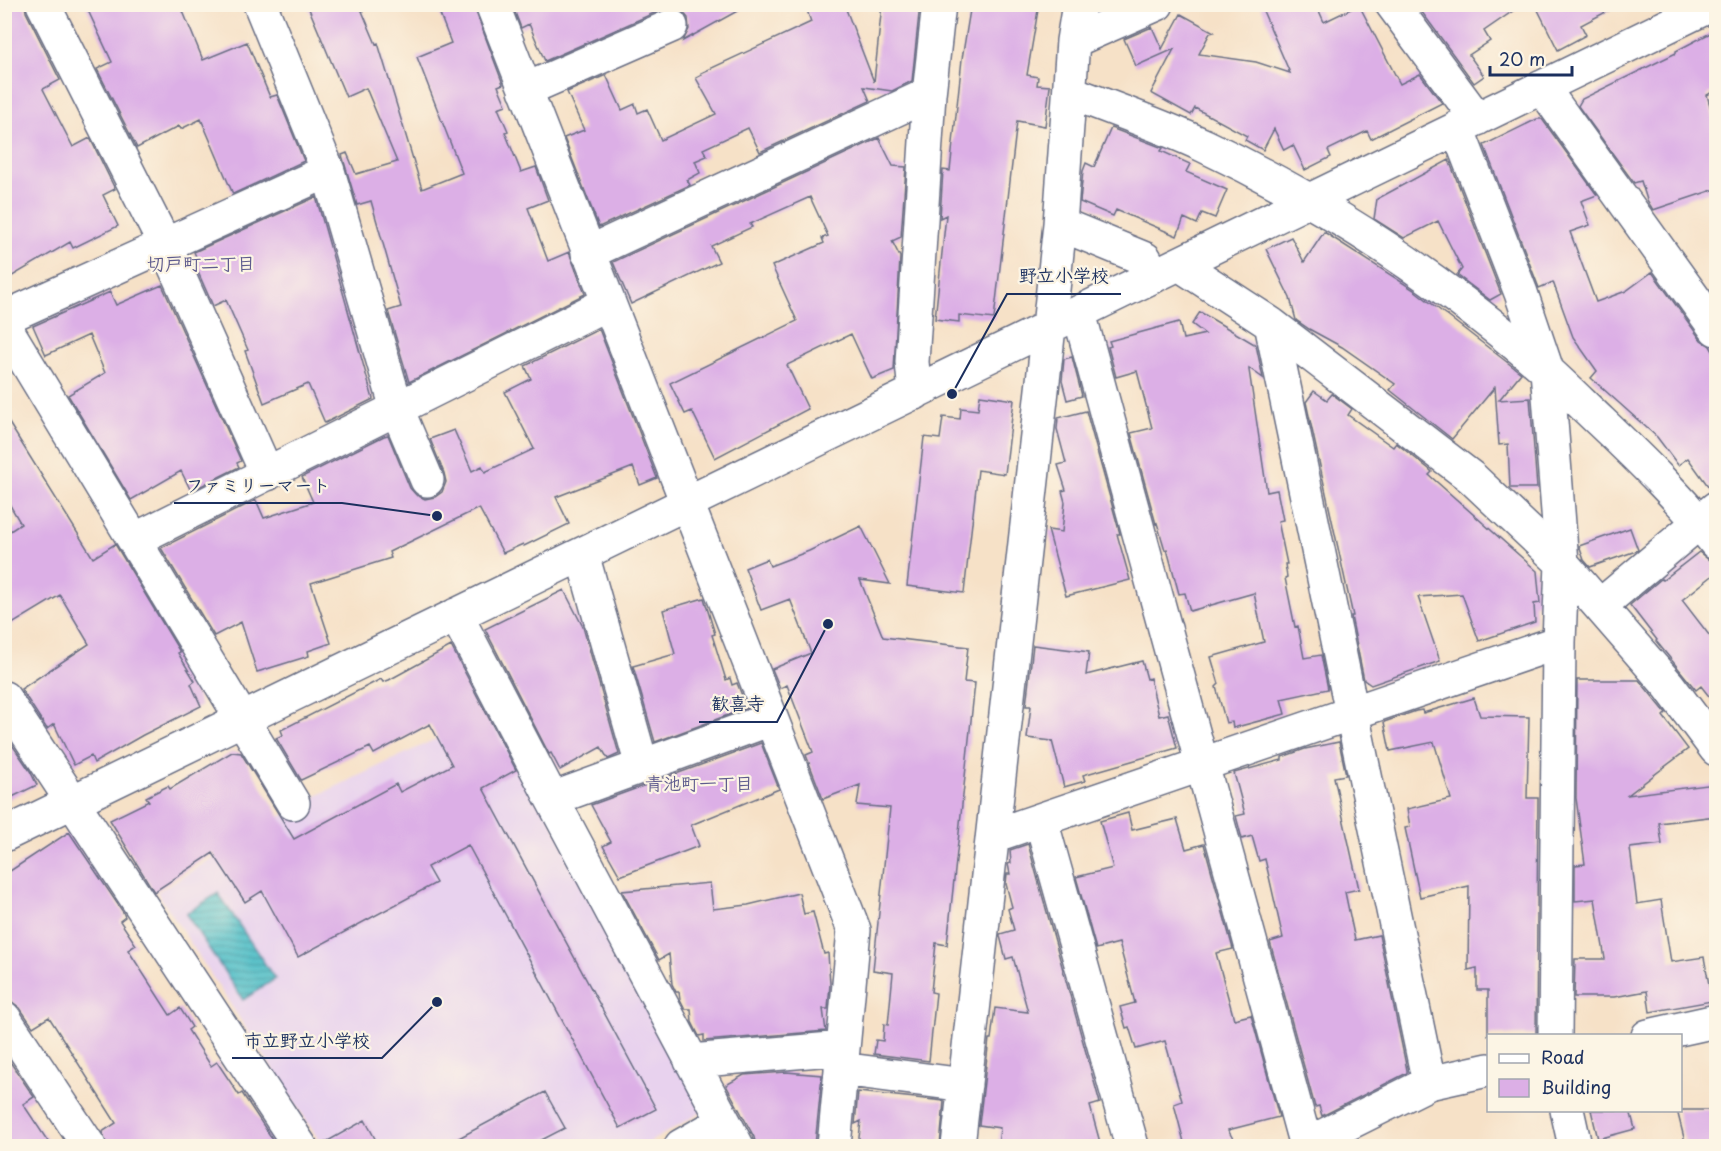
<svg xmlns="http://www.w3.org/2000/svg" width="1721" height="1151" viewBox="0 0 1721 1151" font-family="'Playpen Sans','Klee One',sans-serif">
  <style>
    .built { fill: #e8d2ee }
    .water { fill: url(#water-rules); stroke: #367793; stroke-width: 1.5 }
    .building { fill: #dcafe6 }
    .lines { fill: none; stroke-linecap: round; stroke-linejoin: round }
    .minor-casing { stroke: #686d83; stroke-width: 36 }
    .minor { stroke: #fff; stroke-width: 33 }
    .labels { text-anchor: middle; stroke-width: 4.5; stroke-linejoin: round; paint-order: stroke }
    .neighbourhood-label { font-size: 18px; font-weight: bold; fill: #5f5c8e; stroke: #fcf5e5 }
    .leader { fill: none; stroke: #1b2f5e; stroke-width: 2 }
    .callout-dot { fill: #1b2f5e; stroke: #fcf5e5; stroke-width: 2 }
    .callout-label { font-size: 18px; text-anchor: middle; font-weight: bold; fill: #1b2f5e; stroke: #fcf5e5; stroke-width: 4.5; stroke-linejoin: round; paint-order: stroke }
  </style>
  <defs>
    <pattern id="water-rules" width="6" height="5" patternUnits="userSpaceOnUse" patternTransform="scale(1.5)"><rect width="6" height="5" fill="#51bfc8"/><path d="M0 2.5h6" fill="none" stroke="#429ca6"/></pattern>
  </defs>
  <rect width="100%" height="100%" fill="#fcf5e5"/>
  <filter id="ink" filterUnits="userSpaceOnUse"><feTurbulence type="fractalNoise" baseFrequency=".0167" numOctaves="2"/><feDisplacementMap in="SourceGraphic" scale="12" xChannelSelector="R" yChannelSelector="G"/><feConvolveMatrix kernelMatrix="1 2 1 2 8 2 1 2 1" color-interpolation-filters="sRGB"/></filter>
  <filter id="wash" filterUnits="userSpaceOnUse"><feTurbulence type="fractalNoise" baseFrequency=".008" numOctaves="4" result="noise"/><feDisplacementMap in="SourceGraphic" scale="24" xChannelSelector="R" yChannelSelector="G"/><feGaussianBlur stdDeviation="1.35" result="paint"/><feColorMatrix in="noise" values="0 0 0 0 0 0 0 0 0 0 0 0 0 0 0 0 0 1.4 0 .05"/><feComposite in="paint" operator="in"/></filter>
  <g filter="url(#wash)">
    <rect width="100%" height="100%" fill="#f6e1c7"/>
    <!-- built -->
    <path class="built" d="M494 711 703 1111 643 1146H323L157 892 308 800Z"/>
    <!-- water -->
    <path class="water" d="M218 893 275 979 243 1000 186 914Z"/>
    <g id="blocks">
      <!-- building -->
      <path class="building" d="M4 4H25L26 12 60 80 43 89 73 147 90 138 115 189 103 195 118 226 73 248 70 242 4 281Z
        M85 4H180L203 60 247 42 270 97 277 95 304 161 233 194 201 119 181 129 179 126 137 148 97 69 112 62Z
        M307 4H359L376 44 378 43 422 189 462 173 417 57 451 43 436 4H473L503 84 498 86 506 105 498 108 508 131 505 132 521 172 536 167 548 200 528 208 548 261 569 252 585 294 409 382 388 311 401 307 371 201 357 205 342 155 347 153 356 174 397 162 366 88 346 97Z
        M519 4H750L683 41 689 29 688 18 682 11 674 8 663 9 545 61 529 24 521 28 513 7Z
        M805 4H844L874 82 882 4H920L912 81 892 91 864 87 870 101 760 152 748 128 703 149 707 156 695 161 700 173 687 180 690 185 599 227 564 138 584 130 567 92 606 75 622 110 635 104 638 113 647 109 661 140 716 114 696 78 702 75 701 73 811 22Z
        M971 4H1039L1027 75 1038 77 1037 85 1050 86 1045 126 1017 121 994 319 959 315V322L935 319 946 215 940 218 943 170 950 171 962 59Z
        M1260 4H1316L1324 22 1359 5 1400 84 1420 74 1442 103 1371 139 1367 131 1328 150 1331 157 1305 170 1293 145 1284 150 1274 129 1263 150 1245 140 1247 136 1195 108 1191 115 1151 93 1174 49 1136 66 1124 39 1152 27 1162 49 1181 14 1214 32 1210 33 1199 54 1256 62 1290 73Z
        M1416 4H1523L1484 31 1490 41 1469 55 1484 76 1474 83Z
        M1535 4H1621L1581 25 1586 35 1558 50Z
        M1716 30V90L1707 95 1716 126V189L1653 210 1647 200 1641 181 1634 183 1578 106 1582 99 1676 53V51Z
        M1537 119H1542L1597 195 1581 201 1590 225 1570 232 1596 302 1626 291 1652 272 1701 340 1710 346 1716 356V490H1711L1688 458 1678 465 1657 437 1591 378 1597 371 1573 337 1553 282 1539 288 1484 145Z
        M1111 128 1163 148 1161 151 1190 164 1186 172 1227 190 1215 218 1202 213 1197 224 1184 218 1177 236 1116 210 1113 216 1080 202 1083 171 1086 163 1094 167Z
        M879 138 893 166 906 167 901 237 892 241 900 257 894 370 872 379 851 334 787 365 808 409 715 458 692 411 685 414 670 383 797 321 772 266 824 243 822 238 828 236 810 197 750 224 752 227 711 246 719 262 631 304 613 262Z
        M1449 160 1501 294 1490 300 1457 275 1462 269 1438 221 1404 238 1374 219 1377 199Z
        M316 197 373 399 325 423 308 384 264 403 245 351 248 350 226 300 213 306 194 263 198 261 194 252Z
        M1324 232 1414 290 1521 373 1499 400 1530 398 1537 488H1510L1508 444 1499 445 1495 387 1452 439 1390 390 1395 384 1342 347 1309 329 1296 320 1290 298 1266 249 1291 237 1304 262Z
        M162 285 241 461 237 463 239 467 191 491 181 471 131 500 68 395 105 373 89 335 46 355 33 326 110 292 116 305Z
        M1200 312 1256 345 1263 378 1249 368V370L1267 492 1277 490 1283 520 1278 521 1287 564H1285L1287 577 1285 578 1295 627 1298 626 1304 658 1321 655 1328 689 1281 699 1285 714 1233 728 1232 722 1226 723 1216 687 1219 684 1211 657 1264 642 1254 593 1190 611 1185 593 1179 594 1167 549 1165 550 1157 523 1156 524 1131 433 1152 428 1137 371 1116 377 1108 347 1111 346 1109 341 1179 322 1183 339 1205 334 1192 324Z
        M599 329 657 478 640 485 633 467 556 497 569 524 524 546 523 544 503 553 479 508 389 552 391 558 311 583 331 643 308 651 309 656 257 672 241 622 214 636 161 548 256 500 264 518 313 502 302 477 384 436 388 435 410 488 416 495 425 499 435 497 442 492 446 482 444 473 430 439 454 430 472 471 482 466 485 472 534 449 505 392 531 379 525 366Z
        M1072 357 1082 396 1067 400 1062 381 1064 359Z
        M1314 391 1327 400 1332 394 1352 409 1348 415 1393 447 1396 443 1429 469 1432 472 1429 475 1537 571 1540 603 1534 604 1535 622 1479 641 1462 594 1418 597 1440 661 1371 685 1364 680 1351 616H1353L1306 402Z
        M980 395 1014 400 1005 474 978 470 964 593 907 586 924 437 940 439 943 417 960 419 961 408 978 410Z
        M1086 411 1120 534H1117L1130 580 1066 596 1048 530 1062 532 1065 502 1062 491 1066 490 1058 465 1066 463 1057 429 1058 418Z
        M4 415 93 558 115 544 180 652 178 653 195 681 191 684 201 706 143 735 94 763 91 756 74 765 54 724 47 729 21 689 89 644 60 595 4 629V535L21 524 4 495Z
        M861 526 890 584 860 580 883 637 968 647 964 682 975 683 947 945 936 943 931 992 936 993 929 1061 874 1054 876 1040 883 1041 884 1024 888 1025 893 973 873 970 890 808 857 805 860 785 823 799 806 755 813 752 787 685 780 688 772 669 811 653 790 599 761 610 745 568 767 559 770 566 809 551Z
        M1630 528 1638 550 1636 551 1590 567 1584 560 1579 546Z
        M1699 552 1709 560 1713 561 1716 566V573L1682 600 1716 644V705L1701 686 1696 690 1656 641 1657 640 1630 605 1661 579 1663 580Z
        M564 590 583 627 619 754 608 759 601 747 560 770 551 753 549 754 485 629Z
        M704 598 715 634 712 635 726 680 730 678 732 685 737 683 747 708 655 742 633 666 675 654 663 610Z
        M1033 645 1089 652 1086 675 1142 661 1147 679 1150 678 1159 716 1168 714 1177 748 1083 775 1085 781 1064 787 1052 741 1027 738 1031 706H1026Z
        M451 646 516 770 483 788 656 1109 620 1128 468 845 427 867 436 883 298 957 262 891 245 902 213 853 154 892 110 820 149 801 146 797 168 786 170 789 232 752 241 753 294 839 396 784 400 792 452 765 430 724 374 754 370 747 301 780 276 738 283 735 281 730 381 679 383 682 389 680Z
        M1577 680H1639L1666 713 1663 716 1688 749 1628 795 1715 784 1716 816 1659 823 1662 844 1630 848 1637 904 1661 900 1671 962 1704 957 1712 1001 1650 1012 1647 991 1614 997H1574L1575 959H1605L1595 899 1575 901V865L1585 864 1576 798Z
        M1474 698 1480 716 1529 717 1527 798H1538L1536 1035H1488V990H1477V968L1468 970 1469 886 1420 897 1405 828 1410 827 1407 809 1451 799 1434 742 1390 751 1384 722 1416 711 1422 710 1423 713Z
        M4 733 30 771 37 785 4 801Z
        M1339 742 1346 775 1334 777 1359 889 1345 892 1355 940 1379 935 1407 1070V1073L1322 1116 1319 1106 1315 1107 1270 942 1283 938 1265 859 1259 861 1252 836 1242 839 1236 816 1245 814 1234 773 1282 760V757L1305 749Z
        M761 743 779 789 691 825 699 846 620 876 603 846 611 842 591 805Z
        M1128 813 1132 830 1177 819 1186 849 1204 844 1233 949 1216 953 1234 1019 1251 1015 1279 1117 1228 1130 1237 1146H1185L1174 1104 1182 1101 1165 1041 1136 1049 1129 1027 1126 1028 1120 1007 1135 1003 1119 943 1096 949 1076 877 1113 868 1100 821Z
        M69 832 123 912 125 917 120 921 136 945 128 950 170 1015 180 1008 192 1027 188 1030 211 1066 217 1062 239 1095 242 1093 277 1146H107L102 1132 116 1123 49 1017 33 1027 20 1008 11 1001 4 991V875Z
        M1028 844 1100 1103 1090 1106 1101 1146H998L1000 1128 979 1125 989 1039H991L995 1008 1028 1012 1013 957 1006 959 1000 936V934L1014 930 1008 909 1012 907 1006 884 1007 874H1010L1008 864 1011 863 1010 850Z
        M710 883 713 909 748 905 799 893 804 914 813 912 824 954 828 953 830 984 828 1009H823L826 1031 704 1041V1035L699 1036 692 1022 691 1009H685L680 999 679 992H676L672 984 669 954 659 960 622 891Z
        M4 1053 34 1097 23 1104 51 1146H4Z
        M786 1072 822 1075 815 1145 756 1146 754 1137 726 1085 744 1075Z
        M545 1092 565 1128 530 1146H444Z
        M858 1092 944 1101 940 1146H858L861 1121 855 1124Z
        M1591 1110H1630L1635 1129 1598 1139Z
        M1677 1110H1716V1146H1686Z
        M365 1120 379 1146H318H319Z"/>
    </g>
  </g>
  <g filter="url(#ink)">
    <use href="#blocks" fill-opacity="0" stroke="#686d83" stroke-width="1.5"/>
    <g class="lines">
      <defs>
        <path id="minor" d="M43 4 165 245 267 474
          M260 4 328 171 397 409 427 480
          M492 4 854 930 834 1146
          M1392 4 1477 119
          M1073 41 1157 4
          M1542 87 1716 329
          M525 90 671 26
          M1070 92C1115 110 1161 125 1205 146 1328 204 1442 280 1545 369 1564 386 1582 404 1601 422 1641 460 1682 500 1716 543
          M1457 128 1521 293 1547 370 1562 563 1559 642 1555 1036
          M1060 224 1145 259 1154 276
          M588 253 929 94
          M1179 264 1271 324 1472 478 1562 563 1669 686 1716 749
          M1079 313 1306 1146
          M4 318 328 171
          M1271 324 1429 1083
          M4 325 293 803
          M915 393 912 362 929 94 939 4
          M134 540 608 303
          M582 554 642 766
          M1601 605 1716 508
          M456 615 552 799 737 1146
          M4 698 300 1146
          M552 799 771 719
          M1041 820 1132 1146
          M4 835 1713 4
          M993 836 1559 642
          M4 1018 89 1146
          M1648 1036 1716 1021
          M691 1061 843 1048
          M841 1069 965 1085
          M1567 1110 1575 1146
          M681 1146 723 1122
          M958 1146 1049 327 1060 224 1073 41 1079 4
          M1303 1146 1429 1083 1488 1070"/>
      </defs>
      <!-- minor casing -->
      <use href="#minor" class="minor-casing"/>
      <!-- minor -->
      <use href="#minor" class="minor"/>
    </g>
  </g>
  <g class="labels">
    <!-- neighbourhood labels -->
    <g class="neighbourhood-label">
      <text x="201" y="270">切戸町二丁目</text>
      <text x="699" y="790">青池町一丁目</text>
    </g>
  </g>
  <!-- callouts -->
  <path class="leader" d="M952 394L1007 294H1121M437 516L342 503H174M828 624L777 722H699M437 1002L382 1058H232"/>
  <g class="callout-dot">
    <circle cx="952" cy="394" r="6"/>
    <circle cx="437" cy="516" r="6"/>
    <circle cx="828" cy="624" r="6"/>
    <circle cx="437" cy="1002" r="6"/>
  </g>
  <g class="callout-label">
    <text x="1064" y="282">野立小学校</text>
    <text x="258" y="492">ファミリーマート</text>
    <text x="738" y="710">歓喜寺</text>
    <text x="307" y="1047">市立野立小学校</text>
  </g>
  <!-- margin -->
  <rect width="1721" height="1151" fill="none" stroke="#fcf5e5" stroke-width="24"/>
  <!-- legend -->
  <rect x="1487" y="1034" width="195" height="78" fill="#fcf5e5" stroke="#a2a6af" stroke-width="1.5"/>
  <rect x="1499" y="1054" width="30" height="9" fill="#ffffff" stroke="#a2a6af" stroke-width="1.5"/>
  <text x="1541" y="1064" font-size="18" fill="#1b2f5e">Road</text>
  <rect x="1499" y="1079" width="30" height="18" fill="#dcafe6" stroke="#a2a6af" stroke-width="1.5"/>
  <text x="1541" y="1094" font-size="18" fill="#1b2f5e">Building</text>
  <!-- scale -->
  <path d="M1490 66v9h82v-9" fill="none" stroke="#1b2f5e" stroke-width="3"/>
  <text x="1499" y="66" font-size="18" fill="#1b2f5e" stroke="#fcf5e5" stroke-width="4.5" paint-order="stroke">20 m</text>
</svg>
